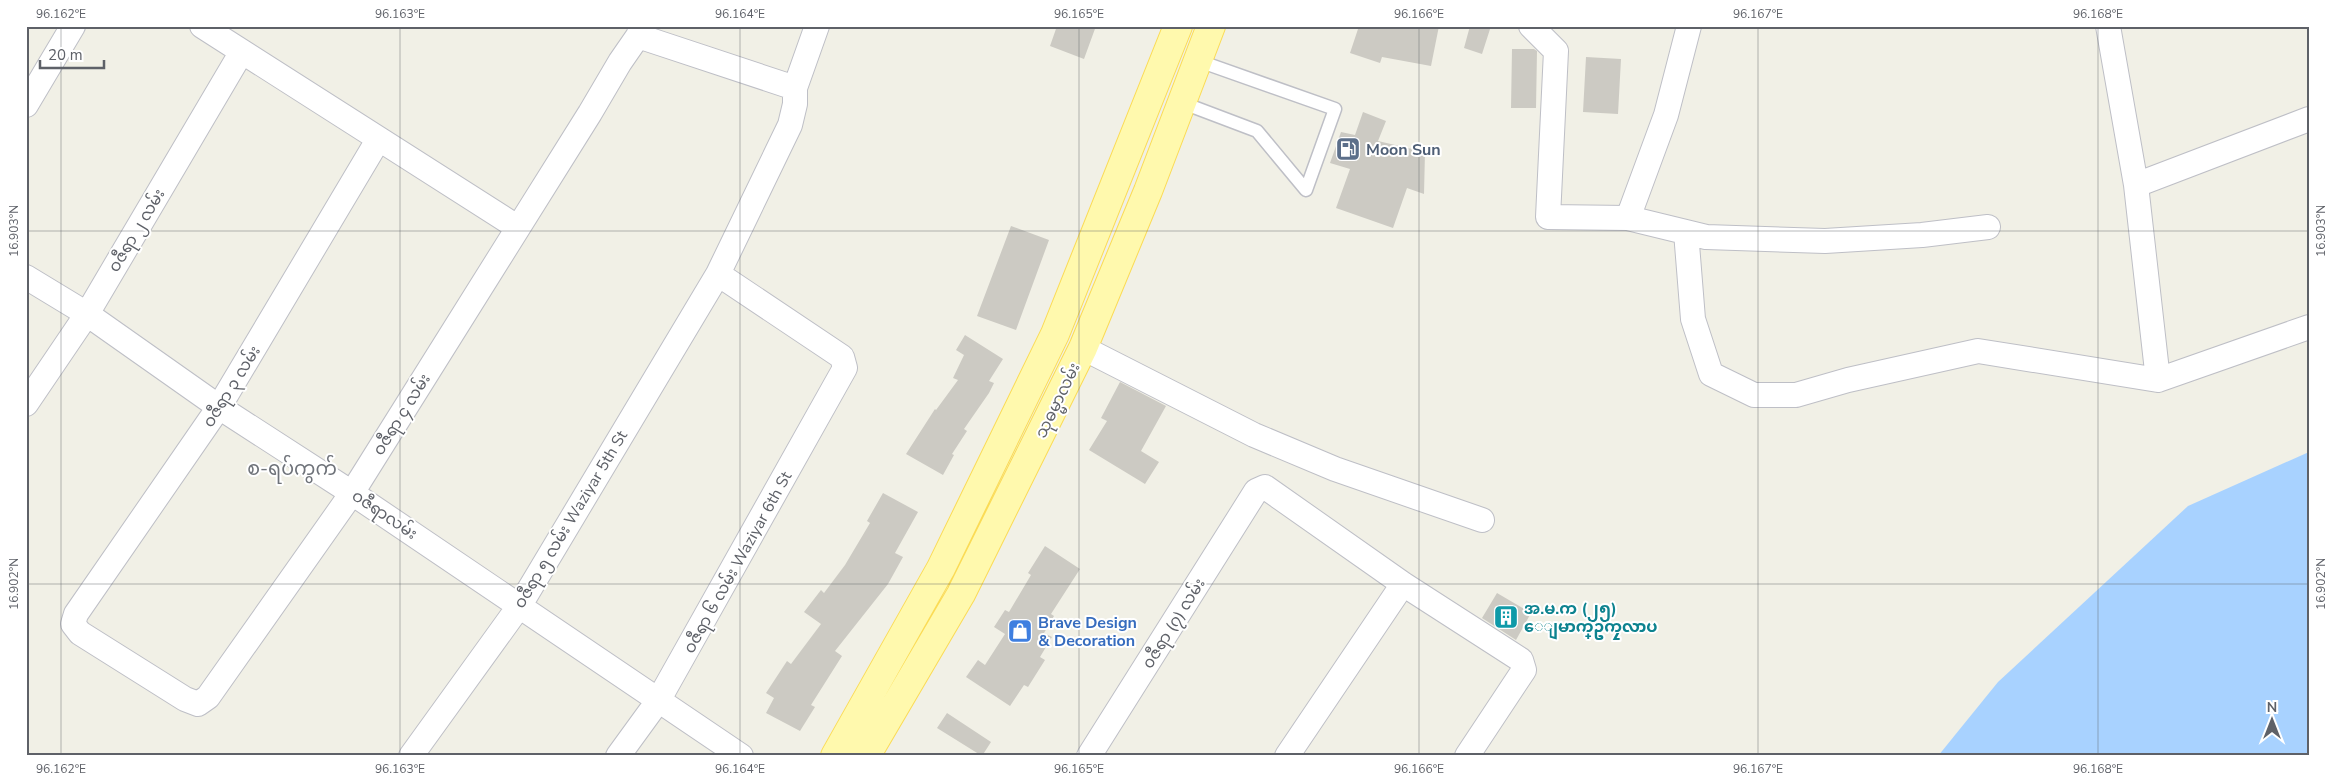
<svg xmlns="http://www.w3.org/2000/svg" width="2335" height="782" viewBox="0 0 2335 782" font-family="'Nunito Sans','Noto Sans Myanmar',sans-serif">
  <style>
    .water { fill: #a8d2ff }
    .building { fill: #cccac3 }
    .lines { fill: none; stroke-linecap: round; stroke-linejoin: round }
    .service-casing { stroke: #bebfc6; stroke-width: 15 }
    .minor-casing { stroke: #bebfc6; stroke-width: 26 }
    .primary-casing { stroke: #fbdb55; stroke-width: 30 }
    .service { stroke: #fff; stroke-width: 12 }
    .minor { stroke: #fff; stroke-width: 24 }
    .primary { stroke: #fff9ad; stroke-width: 28 }
    .ticks { fill: none; stroke: #5e6168; stroke-width: 1; stroke-opacity: 0.45 }
    .labels { text-anchor: middle; stroke-width: 4; stroke-linejoin: round; paint-order: stroke }
    .service-label { font-size: 16px; font-weight: bold; fill: #4e5e75; stroke: #fff; text-anchor: start }
    .street-label { font-size: 16px; fill: #5e6168; stroke: #fff }
    .culture-label { font-size: 16px; font-weight: bold; fill: #0d838f; stroke: #fff; text-anchor: start }
    .shop-label { font-size: 16px; font-weight: bold; fill: #366cbe; stroke: #fff; text-anchor: start }
    .quarter-label { font-size: 19px; fill: #6f737a; stroke: #fff }
    .neatline { fill: none; stroke: #5e6168; stroke-width: 2 }
    .ticks-label { font-size: 12px; text-anchor: middle; fill: #5e6168 }
  </style>
  <rect width="100%" height="100%" fill="#f1f0e6"/>
  <!-- water -->
  <path class="water" d="M2309 452V756H1938L1998 682 2188 506Z"/>
  <!-- building -->
  <path class="building" d="M1057 26H1096L1084 59 1050 46Z
    M1359 26H1439L1431 66 1382 57 1380 63 1350 53Z
    M1470 26H1491L1482 54 1464 48Z
    M1512 49H1534L1537 51 1536 108H1511Z
    M1586 57 1621 59 1618 114 1583 112Z
    M1363 112 1386 121 1378 141 1425 152 1424 194 1407 188 1393 228 1336 208 1350 169 1330 163 1341 132 1355 135Z
    M1011 226 1049 240 1016 330 977 316Z
    M965 335 1003 359 989 381 994 383 989 393 964 429 967 431 952 454 954 455 943 475 906 454 935 409 936 410 958 380 953 378 964 355 956 350Z
    M1120 382 1166 406 1141 451 1159 462 1145 484 1089 450 1107 421 1101 418Z
    M883 493 918 512 895 553 903 557 888 584 835 651 842 656 811 705 815 707 800 731 766 713 774 698 766 693 787 661 791 664 821 624 804 612 821 590 824 593 845 565 870 523 867 521Z
    M1045 546 1080 569 1051 614 1054 616 1044 633 1052 637 1040 657 1045 660 1028 687 1024 685 1010 706 966 677 978 660 985 665 1005 634 994 627 1005 610 1009 612 1031 575 1028 573Z
    M1497 593 1531 613 1516 640 1482 618Z
    M947 713 991 742 982 756 937 728Z"/>
  <g class="lines">
    <defs>
      <path id="service" d="M1183 103 1257 131 1306 190 1335 109 1199 61"/>
      <path id="minor" d="M202 26 517 227
        M1531 26 1556 51 1548 217 1628 218 1706 237 1825 241 1922 235 1988 227
        M2108 26 2136 185 2158 380
        M638 36 795 88
        M26 105 73 26
        M378 140 219 407 76 614 73 624 80 633 185 699 198 704 208 697 352 493 590 113 620 62 638 36 642 26
        M2136 185 2309 119
        M1628 218 1666 115 1689 26
        M1686 232 1693 319 1711 374 1754 395H1796L1848 380 1978 351 2158 380 2309 327
        M26 277 87 314 219 407 352 493 741 756
        M1083 348 1254 435 1335 469 1482 520
        M26 404 87 314 241 53
        M411 756 520 605 718 274 790 125 795 104V88L817 26
        M618 756 658 701 845 368 842 357 718 274
        M1089 756 1256 491 1265 487 1403 584 1521 660 1524 670 1467 756
        M1287 756 1403 584"/>
      <path id="primary" d="M835 756 941 568 1055 334 1178 26
        M866 756 961 594 1083 348 1148 191 1211 26"/>
    </defs>
    <!-- service casing -->
    <use href="#service" class="service-casing"/>
    <!-- minor casing -->
    <use href="#minor" class="minor-casing"/>
    <!-- primary casing -->
    <use href="#primary" class="primary-casing"/>
    <!-- service -->
    <use href="#service" class="service"/>
    <!-- minor -->
    <use href="#minor" class="minor"/>
    <!-- primary -->
    <use href="#primary" class="primary"/>
  </g>
  <!-- ticks -->
  <path class="ticks" d="M61 26V756M400 26V756M740 26V756M1079 26V756M1419 26V756M1758 26V756M2098 26V756M26 231H2309M26 584H2309"/>
  <!-- icons -->
  <defs>
    <symbol id="fuel-square" viewBox="-11 -11 22 22"><rect x="-9" y="-9" width="18" height="18" rx="4" fill="#5c6f8a" stroke="#fff"/><path d="M-5.5-6h7V0h2V4h1.3V-2.5L3-4.5l.8-.8L6-3V5H2.5V1h-1V6h-7ZM-4.2-4.7v3.2H.2V-4.7Z" fill="#fff"/></symbol>
    <symbol id="building-square" viewBox="-11 -11 22 22"><rect x="-9" y="-9" width="18" height="18" rx="4" fill="#0f9aa8" stroke="#fff"/><path d="M-4-6H4V6H1V3H-1V6H-4ZM-2.5-4.3h1.7v1.8h-1.7ZM.8-4.3h1.7v1.8H.8ZM-2.5-1h1.7V.8h-1.7ZM.8-1h1.7V.8H.8Z" fill="#fff"/></symbol>
    <symbol id="shop-square" viewBox="-11 -11 22 22"><rect x="-9" y="-9" width="18" height="18" rx="4" fill="#3f7fe0" stroke="#fff"/><path d="M-5-2.5h2.3a2.7 3.5 0 0 1 5.4 0H5L5.5 6h-11ZM-1.5-2.5h3a1.5 2.3 0 0 0-3 0Z" fill="#fff"/></symbol>
  </defs>
  <g fill-rule="evenodd">
    <use href="#fuel-square" x="1334" y="135" width="28" height="28"/>
    <use href="#building-square" x="1492" y="603" width="28" height="28"/>
    <use href="#shop-square" x="1006" y="617" width="28" height="28"/>
  </g>
  <g class="labels">
    <!-- service labels -->
    <g class="service-label">
      <text x="1366" y="155">Moon Sun</text>
    </g>
    <!-- street labels -->
    <g class="street-label">
      <text transform="translate(136 230) rotate(-59)" y="6">ဝဇီရာ ၂ လမ်း</text>
      <text transform="translate(231 386) rotate(-58)" y="6">ဝဇီရာ ၃ လမ်း</text>
      <text transform="translate(1057 400) rotate(-64)" y="6">သုဓမ္မာလမ်း</text>
      <text transform="translate(401 414) rotate(-58)" y="6">ဝဇီရာ ၄ လမ်း</text>
      <text transform="translate(385 514) rotate(34)" y="6">ဝဇီရာလမ်း</text>
      <text transform="translate(570 519) rotate(-59)" y="6">ဝဇီရာ ၅ လမ်း Waziyar 5th St</text>
      <text transform="translate(737 562) rotate(-61)" y="6">ဝဇီရာ ၆ လမ်း Waziyar 6th St</text>
      <text transform="translate(1173 623) rotate(-58)" y="6">၀ဇီရာ (၇) လမ်း</text>
    </g>
    <!-- culture labels -->
    <g class="culture-label">
      <text x="1524" y="614">အ.မ.က (၂၅)<tspan x="1524" dy="18">ေျမာက္ဥကၠလာပ</tspan></text>
    </g>
    <!-- shop labels -->
    <g class="shop-label">
      <text x="1038" y="628">Brave Design<tspan x="1038" dy="18">&amp; Decoration</tspan></text>
    </g>
    <!-- quarter labels -->
    <g class="quarter-label">
      <text x="292" y="475">စ-ရပ်ကွက်</text>
    </g>
  </g>
  <!-- border -->
  <rect width="2335" height="782" fill="none" stroke="#ffffff" stroke-width="55"/>
  <!-- north arrow -->
  <g transform="translate(2272 720)" stroke="#ffffff" stroke-width="4" paint-order="stroke">
  <path d="M0-4L9 19L0 12L-9 19Z" fill="#5e6168"/>
  <text y="-8" font-size="14" font-weight="bold" text-anchor="middle" fill="#5e6168">N</text>
  </g>
  <!-- scale -->
  <path d="M40 60v8h64v-8" fill="none" stroke="#5e6168" stroke-width="2.5"/>
  <text x="48" y="60" font-size="15" fill="#5e6168" stroke="#ffffff" stroke-width="4" paint-order="stroke">20 m</text>
  <rect x="28" y="28" width="2280" height="726" class="neatline"/>
  <g class="ticks-label">
    <text x="61" y="18">96.162°E</text>
    <text x="400" y="18">96.163°E</text>
    <text x="740" y="18">96.164°E</text>
    <text x="1079" y="18">96.165°E</text>
    <text x="1419" y="18">96.166°E</text>
    <text x="1758" y="18">96.167°E</text>
    <text x="2098" y="18">96.168°E</text>
    <text transform="translate(14 231) rotate(-90)" y="4">16.903°N</text>
    <text transform="translate(2321 231) rotate(-90)" y="4">16.903°N</text>
    <text transform="translate(14 584) rotate(-90)" y="4">16.902°N</text>
    <text transform="translate(2321 584) rotate(-90)" y="4">16.902°N</text>
    <text x="61" y="773">96.162°E</text>
    <text x="400" y="773">96.163°E</text>
    <text x="740" y="773">96.164°E</text>
    <text x="1079" y="773">96.165°E</text>
    <text x="1419" y="773">96.166°E</text>
    <text x="1758" y="773">96.167°E</text>
    <text x="2098" y="773">96.168°E</text>
  </g>
</svg>
